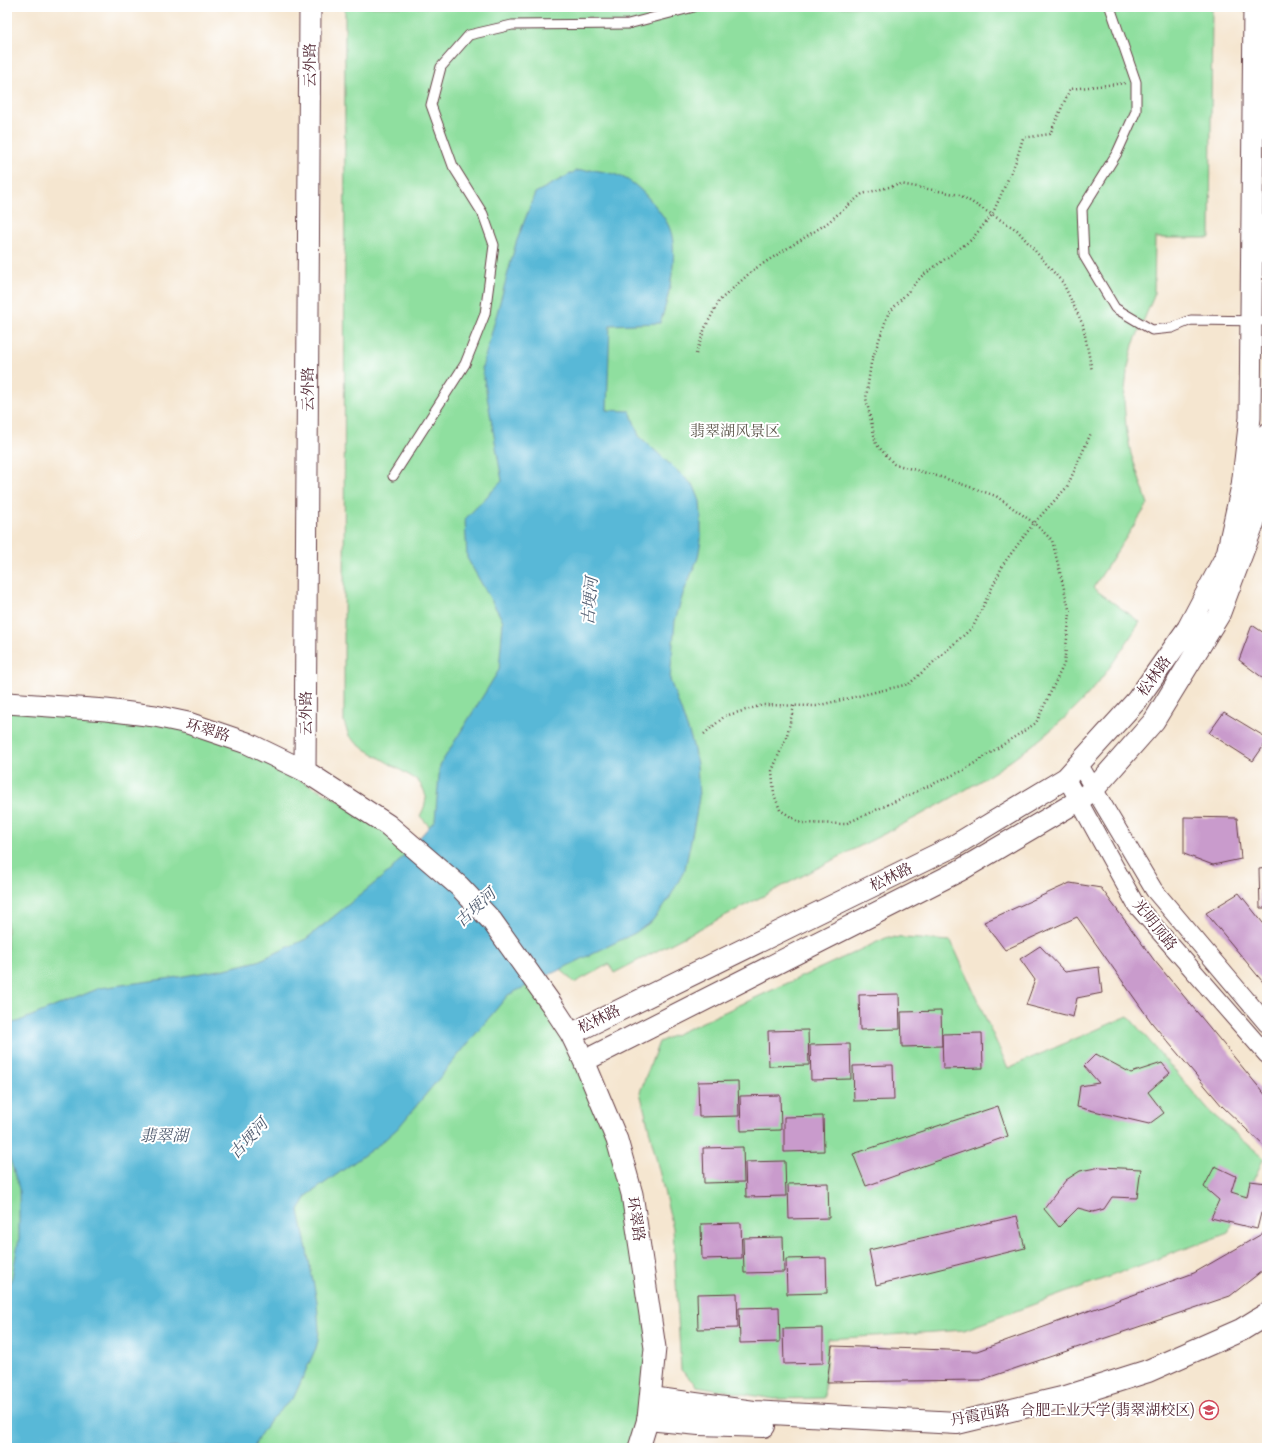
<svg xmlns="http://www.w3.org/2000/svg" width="1274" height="1455" viewBox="0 0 1274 1455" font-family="Cardo,'Noto Serif SC',serif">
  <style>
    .green { fill: #8fdf9f; stroke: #6c7f65 }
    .water { fill: #59b8d7; stroke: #526c81 }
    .building { fill: #c99bcc }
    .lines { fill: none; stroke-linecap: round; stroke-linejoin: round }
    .service-casing { stroke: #643d44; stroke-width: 11 }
    .minor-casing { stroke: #643d44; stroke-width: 19 }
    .tertiary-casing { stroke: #643d44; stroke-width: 23 }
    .secondary-casing { stroke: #643d44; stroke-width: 24 }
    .path { stroke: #643d44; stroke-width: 2.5; stroke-dasharray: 1 3; stroke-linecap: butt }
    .service { stroke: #fff; stroke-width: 9 }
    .minor { stroke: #fff; stroke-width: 17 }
    .tertiary { stroke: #fff; stroke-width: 21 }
    .secondary { stroke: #fff; stroke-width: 22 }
    .labels { text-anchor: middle; stroke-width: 4; stroke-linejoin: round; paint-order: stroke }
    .street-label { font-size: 15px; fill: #4a1f2b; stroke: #fff }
    .park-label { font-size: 15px; fill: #5f594e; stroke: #fff }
    .poi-label { font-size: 15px; fill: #4a1f2b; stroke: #fff; text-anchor: end }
    .water-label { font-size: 16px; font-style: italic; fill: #505c70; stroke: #fff }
  </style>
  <rect width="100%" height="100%" fill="#fff"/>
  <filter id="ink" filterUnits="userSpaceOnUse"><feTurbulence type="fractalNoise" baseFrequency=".025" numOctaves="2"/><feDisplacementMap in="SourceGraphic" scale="8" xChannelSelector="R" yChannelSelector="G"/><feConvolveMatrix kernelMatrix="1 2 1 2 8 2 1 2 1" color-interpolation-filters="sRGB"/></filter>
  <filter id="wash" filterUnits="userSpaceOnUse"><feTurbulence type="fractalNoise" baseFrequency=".012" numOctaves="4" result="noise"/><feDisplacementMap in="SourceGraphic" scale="16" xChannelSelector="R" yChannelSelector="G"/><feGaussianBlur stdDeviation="0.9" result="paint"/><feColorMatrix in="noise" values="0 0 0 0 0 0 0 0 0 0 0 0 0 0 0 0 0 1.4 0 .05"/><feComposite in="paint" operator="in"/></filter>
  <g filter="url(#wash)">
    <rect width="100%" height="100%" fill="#f5e6d0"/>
    <!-- green -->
    <path class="green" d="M345 7H1212L1210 238H1155L1154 296 1133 345 1127 372 1124 400 1126 427 1131 454 1148 504 1093 588 1140 622C1122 650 1104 678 1081 702 1012 773 922 814 835 859 761 897 688 935 614 973L609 964 574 983 420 816C428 801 428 793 417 780L360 746 349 736 344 722Z
      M7 703 188 723 388 825 552 1005 617 1140 655 1348 639 1448H7Z
      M888 937 951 941 1008 1068 1128 1016 1210 1112 1264 1158 1228 1233 964 1330 828 1339 824 1398 774 1399 697 1386 681 1370 673 1228 640 1092 659 1042Z"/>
    <!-- water -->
    <path class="water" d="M593 170C621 174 632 179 651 201 658 209 666 219 670 229 679 253 669 299 660 323L610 325 607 410 630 411 639 436 694 486 700 501 701 515V540L698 558 683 594 675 621 670 680 692 741 697 764 699 797 696 816 685 869 669 899 652 921 635 933 508 995 398 1128 381 1143 308 1195 299 1210 317 1301 319 1330 318 1340 316 1348 294 1397 270 1420 258 1438 254 1448H7V1290L12 1277 19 1238V1189L7 1149V1024L17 1022 100 988 172 978 225 969 258 961 306 939 391 870 435 820 440 765 499 670 503 621 467 558 465 519 502 481 482 368 516 243 535 193 576 171Z"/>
    <g id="blocks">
      <!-- building -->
      <path class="building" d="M1252 625 1267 635V681L1239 660Z
        M1224 712 1267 738V741L1253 761 1209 733Z
        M1184 817 1237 818 1241 859 1213 865 1184 854Z
        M1267 868V908H1260L1259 869Z
        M1070 883 1101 888 1154 960 1267 1097V1149L1222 1106 1152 1023 1077 917 1005 950 984 922Z
        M1239 893 1267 928V987L1206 913Z
        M1040 946 1065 972 1099 967 1102 993 1077 998 1073 1017 1026 1005 1035 980 1020 959Z
        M899 994 900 1029 860 1030 859 995Z
        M941 1011 942 1046 902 1047 901 1012Z
        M808 1030 809 1065 769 1066 768 1031Z
        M982 1033 983 1068 943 1069 942 1034Z
        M850 1044 851 1079 811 1080 810 1045Z
        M1096 1054 1131 1073 1162 1063 1170 1073 1148 1092 1164 1113 1149 1124 1077 1107 1080 1086 1099 1083 1084 1066Z
        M893 1065 894 1100 854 1101 853 1066Z
        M738 1081 739 1116 699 1117 698 1082Z
        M780 1095 781 1130 741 1131 740 1096Z
        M998 1106 1008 1136 866 1186 853 1154Z
        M823 1116 824 1151 784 1152V1117Z
        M743 1147 744 1182 704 1183 703 1148Z
        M785 1161 786 1196 746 1197 745 1162Z
        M1215 1166 1236 1176 1231 1192 1247 1197 1250 1181 1267 1183V1210L1261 1213 1257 1229 1211 1218 1219 1200 1204 1187Z
        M1101 1167 1141 1169 1137 1198 1112 1197 1104 1209 1093 1212 1078 1208 1059 1227 1044 1209 1066 1180 1080 1171Z
        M828 1183 829 1218 789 1219 788 1184Z
        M1017 1216 1025 1248 876 1285 869 1250Z
        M741 1223 742 1258 702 1259 701 1224Z
        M1267 1231V1267L1230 1296 981 1380 827 1382 832 1346 977 1351 1194 1273Z
        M783 1237 784 1272 744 1273 743 1238Z
        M826 1258 827 1293 787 1294 786 1259Z
        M737 1293 738 1328 698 1329 697 1294Z
        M779 1307 780 1342 740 1343 739 1308Z
        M823 1328V1363L784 1364 783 1329Z"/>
    </g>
  </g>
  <g filter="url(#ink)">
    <use href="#blocks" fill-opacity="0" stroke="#643d44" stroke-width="1"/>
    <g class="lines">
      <defs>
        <path id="service" d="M1110 7 1136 82V111L1117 153 1082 209 1084 256 1115 308 1152 330 1172 328 1191 320 1267 321
          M393 476 465 364 485 314 494 245 483 214 453 166 431 105 441 67 469 35 512 25 628 24 694 7"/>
        <path id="minor" d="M1079 764 1154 890 1267 1024
          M1066 778 1136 905 1267 1055"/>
        <path id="tertiary" d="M7 703 106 710 155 716 188 723 247 743 305 771 388 825 459 886 492 921 552 1005 571 1034 584 1061 617 1140 632 1194 655 1348 648 1419 639 1448
          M305 771 310 7
          M571 1034 952 847 1066 778 1137 700 1188 628 1227 554 1242 486 1250 418 1254 7
          M584 1061 959 871 1078 801 1094 789 1154 721 1219 615 1254 522 1267 434"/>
        <path id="secondary" d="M651 1398 754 1412 957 1423 1066 1397 1148 1371 1241 1330 1267 1314
          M648 1419 699 1424 764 1426"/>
      </defs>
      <!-- service casing -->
      <use href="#service" class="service-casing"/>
      <!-- minor casing -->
      <use href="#minor" class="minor-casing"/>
      <!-- tertiary casing -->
      <use href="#tertiary" class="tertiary-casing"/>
      <!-- secondary casing -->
      <use href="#secondary" class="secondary-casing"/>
      <!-- path -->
      <path class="path" d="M696 354 705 328 719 301 753 270 826 224 862 194 901 184 960 195 1017 230 1063 283 1083 325 1092 371
        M794 706 787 735 772 771 774 794 780 810 801 823 845 824 964 770 1036 723 1064 664 1070 613 1052 540 1034 523 996 496 944 478 894 464 876 444 866 398 871 363 888 314 922 276 971 240 992 215 1016 161 1023 138 1050 134 1070 89 1126 83
        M704 734 725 716 763 705 816 706 909 684 973 627 1004 563 1034 523 1067 487 1091 433"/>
      <!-- service -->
      <use href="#service" class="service"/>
      <!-- minor -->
      <use href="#minor" class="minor"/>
      <!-- tertiary -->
      <use href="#tertiary" class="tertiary"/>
      <!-- secondary -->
      <use href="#secondary" class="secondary"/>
    </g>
  </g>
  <!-- icons -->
  <defs>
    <symbol id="university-ring" viewBox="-11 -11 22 22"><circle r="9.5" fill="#fff" stroke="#d1495b" stroke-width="1.5"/><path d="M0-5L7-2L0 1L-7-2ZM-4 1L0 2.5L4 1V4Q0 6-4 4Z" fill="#d1495b"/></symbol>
  </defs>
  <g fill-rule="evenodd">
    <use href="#university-ring" x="1198" y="1399" width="22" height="22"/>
  </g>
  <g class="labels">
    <!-- street labels -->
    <g class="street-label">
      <text transform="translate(310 65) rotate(-90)" y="5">云外路</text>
      <text transform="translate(308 389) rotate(-90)" y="5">云外路</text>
      <text transform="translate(1154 676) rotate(-54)" y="5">松林路</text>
      <text transform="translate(306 713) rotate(-90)" y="5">云外路</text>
      <text transform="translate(208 730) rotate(17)" y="5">环翠路</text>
      <text transform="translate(891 877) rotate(-26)" y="5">松林路</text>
      <text transform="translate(1155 925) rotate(51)" y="5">光明顶路</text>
      <text transform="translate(599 1019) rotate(-26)" y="5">松林路</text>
      <text transform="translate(636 1219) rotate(81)" y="5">环翠路</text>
      <text transform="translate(980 1415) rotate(-10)" y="5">丹霞西路</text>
    </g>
    <!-- park labels -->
    <g class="park-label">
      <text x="735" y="436">翡翠湖风景区</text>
    </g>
    <!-- poi labels -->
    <g class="poi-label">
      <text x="1195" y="1415">合肥工业大学(翡翠湖校区)</text>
    </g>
    <!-- water labels -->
    <g class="water-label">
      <text transform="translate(589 601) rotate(-85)" y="6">古埂河</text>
      <text transform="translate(475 907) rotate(-43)" y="6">古埂河</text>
      <text x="164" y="1141">翡翠湖</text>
      <text transform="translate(248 1138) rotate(-47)" y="6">古埂河</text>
    </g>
  </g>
  <!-- margin -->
  <rect width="1274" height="1455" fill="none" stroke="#fff" stroke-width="24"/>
</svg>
